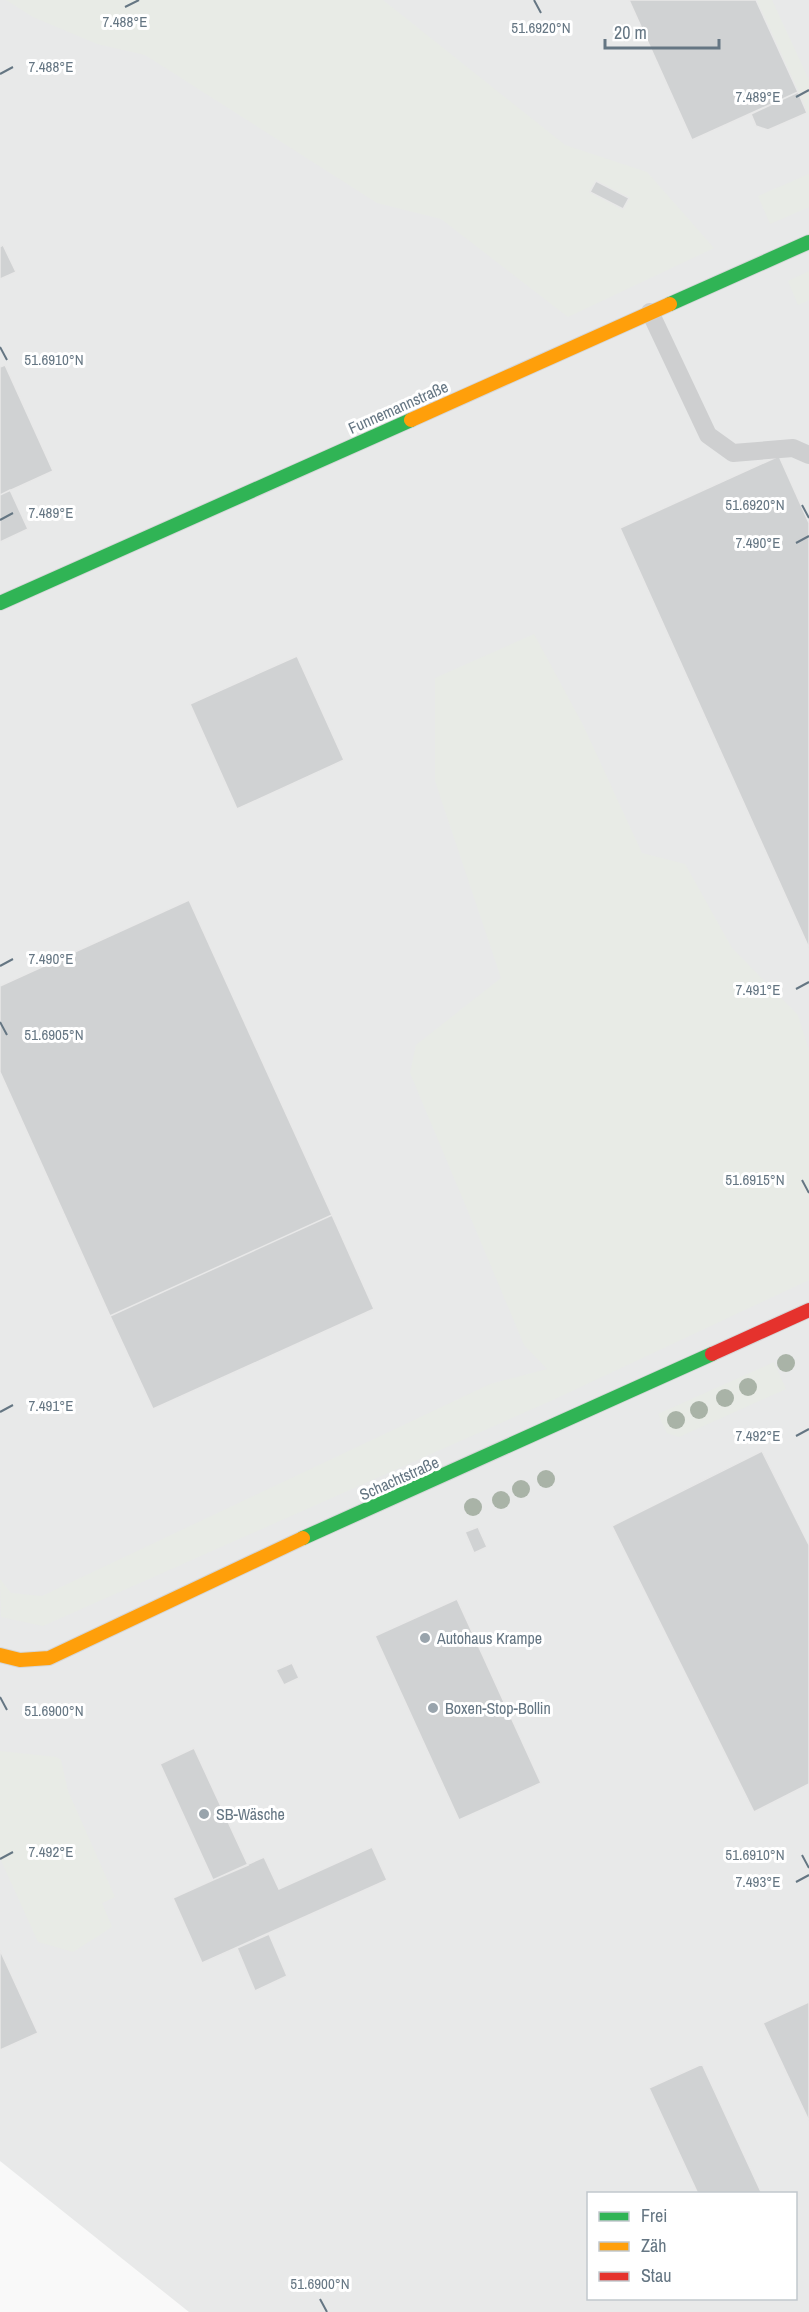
<svg xmlns="http://www.w3.org/2000/svg" width="809" height="2312" viewBox="0 0 809 2312" font-family="'Archivo Narrow',sans-serif">
  <style>
    .built { fill: #e8e9e9; fill-rule: evenodd }
    .green { fill: #e8ebe6 }
    .building { fill: #d0d2d3; stroke: #e8e8e8; stroke-width: 1.5 }
    .lines { fill: none; stroke-linecap: round; stroke-linejoin: round }
    .fast-casing { stroke: #d5d6d7; stroke-width: 16 }
    .slow-casing { stroke: #d5d6d7; stroke-width: 16 }
    .jam-casing { stroke: #d5d6d7; stroke-width: 16 }
    .lane { stroke: #cecfd0; stroke-width: 18 }
    .fast { stroke: #30b455; stroke-width: 14 }
    .slow { stroke: #ff9f0a; stroke-width: 14 }
    .jam { stroke: #e5322d; stroke-width: 14 }
    .tree { fill: #a9b3a7 }
    .ticks { fill: none; stroke: #657683; stroke-width: 2 }
    .poi-dot { fill: #99a4ac; stroke: #fff; stroke-width: 2 }
    .labels { text-anchor: middle; stroke-width: 6; stroke-linejoin: round; paint-order: stroke }
    .street-label { font-size: 16px; fill: #657683; stroke: #fff }
    .poi-label { font-size: 16px; fill: #657683; stroke: #fff; text-anchor: start }
    .ticks-label { font-size: 15px; text-anchor: middle; fill: #657683; stroke: #fff; stroke-width: 6; stroke-linejoin: round; paint-order: stroke }
  </style>
  <rect width="100%" height="100%" fill="#f9f9f9"/>
  <!-- built -->
  <path class="built" d="M0 0H809V2312H189L0 2161ZM588 2194H796V2298H588Z"/>
  <!-- green -->
  <path class="green" d="M6 0H383L565 145 647 172 714 248 568 317 441 219 377 203 145 55 97 44 33 17Z
    M756 0H772L809 80V116Z
    M809 174V207L770 224 758 196Z
    M809 271V300L798 305 788 281Z
    M534 634 583 725 642 853 685 864 732 948 798 1015 809 1051V1280L555 1399 43 1626 1 1617 0 1579 11 1593 42 1596 490 1384 547 1369 524 1345 410 1073 416 1045 501 978 435 781V678Z
    M774 1362 786 1389 679 1437 667 1433 658 1414Z
    M0 1751 56 1757 61 1760 68 1791 115 1897 102 1903 112 1927 73 1952 38 1942 0 1858Z"/>
  <!-- building -->
  <path class="building" d="M629 0H756L798 92 692 140Z
    M798 92 807 113 768 130 756 126 751 114Z
    M596 181 629 198 623 209 590 192Z
    M3 245 16 272 0 279V247Z
    M5 365 53 471 0 495V367Z
    M779 456 809 523V948L620 528Z
    M10 490 28 529 0 542V495Z
    M297 656 344 760 237 809 190 704Z
    M189 900 332 1215 110 1316 0 1072V986Z
    M332 1215 374 1309 153 1409 110 1316Z
    M762 1451 809 1545V1784L754 1812 612 1526Z
    M478 1527 487 1547 474 1553 465 1532Z
    M457 1599 541 1783 459 1820 375 1636Z
    M292 1663 299 1678 284 1685 276 1670Z
    M194 1748 248 1865 213 1880 160 1764Z
    M372 1847 387 1880 202 1963 173 1898 264 1857 279 1889Z
    M269 1934 287 1976 255 1991 237 1948Z
    M0 1950 38 2033 0 2050Z
    M809 2002V2121L763 2023Z
    M702 2064 762 2194H698L649 2088Z"/>
  <g class="lines">
    <defs>
      <path id="fast" d="M670 304 809 242
        M0 603 411 420
        M303 1538 712 1354"/>
      <path id="slow" d="M411 420 670 304
        M0 1655 20 1660 49 1658 303 1538"/>
      <path id="jam" d="M712 1354 809 1310"/>
    </defs>
    <!-- fast casing -->
    <use href="#fast" class="fast-casing"/>
    <!-- slow casing -->
    <use href="#slow" class="slow-casing"/>
    <!-- jam casing -->
    <use href="#jam" class="jam-casing"/>
    <!-- lane -->
    <path class="lane" d="M650 312 708 435 733 453 793 448 809 455"/>
    <!-- fast -->
    <use href="#fast" class="fast"/>
    <!-- slow -->
    <use href="#slow" class="slow"/>
    <!-- jam -->
    <use href="#jam" class="jam"/>
  </g>
  <!-- trees -->
  <g class="tree">
    <circle cx="786" cy="1363" r="9"/>
    <circle cx="748" cy="1387" r="9"/>
    <circle cx="725" cy="1398" r="9"/>
    <circle cx="699" cy="1410" r="9"/>
    <circle cx="676" cy="1420" r="9"/>
    <circle cx="546" cy="1479" r="9"/>
    <circle cx="521" cy="1489" r="9"/>
    <circle cx="501" cy="1500" r="9"/>
    <circle cx="473" cy="1507" r="9"/>
  </g>
  <!-- ticks -->
  <path class="ticks" d="M534 0 541 13M125 7 139 0M0 74 13 67M796 97 809 90M0 347 7 360M802 505 809 518M0 520 13 513M796 543 809 536M0 966 13 959M796 989 809 982M0 1022 7 1035M802 1180 809 1193M0 1412 13 1405M796 1436 809 1429M0 1697 7 1710M802 1855 809 1868M0 1859 13 1852M796 1882 809 1875M320 2299 327 2312"/>
  <!-- markers -->
  <g class="poi-dot">
    <circle cx="425" cy="1638" r="6"/>
    <circle cx="433" cy="1708" r="6"/>
    <circle cx="204" cy="1814" r="6"/>
  </g>
  <g class="labels">
    <!-- street labels -->
    <g class="street-label">
      <text transform="translate(398 407) rotate(-24)" y="6">Funnemannstraße</text>
      <text transform="translate(399 1478) rotate(-24)" y="6">Schachtstraße</text>
    </g>
    <!-- poi labels -->
    <g class="poi-label">
      <text x="437" y="1644">Autohaus Krampe</text>
      <text x="445" y="1714">Boxen-Stop-Bollin</text>
      <text x="216" y="1820">SB-Wäsche</text>
    </g>
  </g>
  <g class="ticks-label">
    <text x="125" y="27">7.488°E</text>
    <text x="541" y="33">51.6920°N</text>
    <text x="51" y="72">7.488°E</text>
    <text x="758" y="102">7.489°E</text>
    <text x="54" y="365">51.6910°N</text>
    <text x="755" y="510">51.6920°N</text>
    <text x="51" y="518">7.489°E</text>
    <text x="758" y="548">7.490°E</text>
    <text x="51" y="964">7.490°E</text>
    <text x="758" y="995">7.491°E</text>
    <text x="54" y="1040">51.6905°N</text>
    <text x="755" y="1185">51.6915°N</text>
    <text x="51" y="1411">7.491°E</text>
    <text x="758" y="1441">7.492°E</text>
    <text x="54" y="1716">51.6900°N</text>
    <text x="51" y="1857">7.492°E</text>
    <text x="755" y="1860">51.6910°N</text>
    <text x="758" y="1887">7.493°E</text>
    <text x="320" y="2289">51.6900°N</text>
  </g>
  <!-- legend -->
  <rect x="587" y="2192" width="210" height="108" fill="#ffffff" stroke="#c1c8cd" stroke-width="1.5"/>
  <rect x="599" y="2212" width="30" height="9" fill="#30b455" stroke="#c1c8cd" stroke-width="1.5"/>
  <text x="641" y="2222" font-size="18" fill="#657683">Frei</text>
  <rect x="599" y="2242" width="30" height="9" fill="#ff9f0a" stroke="#c1c8cd" stroke-width="1.5"/>
  <text x="641" y="2252" font-size="18" fill="#657683">Zäh</text>
  <rect x="599" y="2272" width="30" height="9" fill="#e5322d" stroke="#c1c8cd" stroke-width="1.5"/>
  <text x="641" y="2282" font-size="18" fill="#657683">Stau</text>
  <!-- scale -->
  <path d="M605 39v9h114v-9" fill="none" stroke="#657683" stroke-width="3"/>
  <text x="614" y="39" font-size="18" fill="#657683" stroke="#ffffff" stroke-width="4.5" paint-order="stroke">20 m</text>
</svg>
